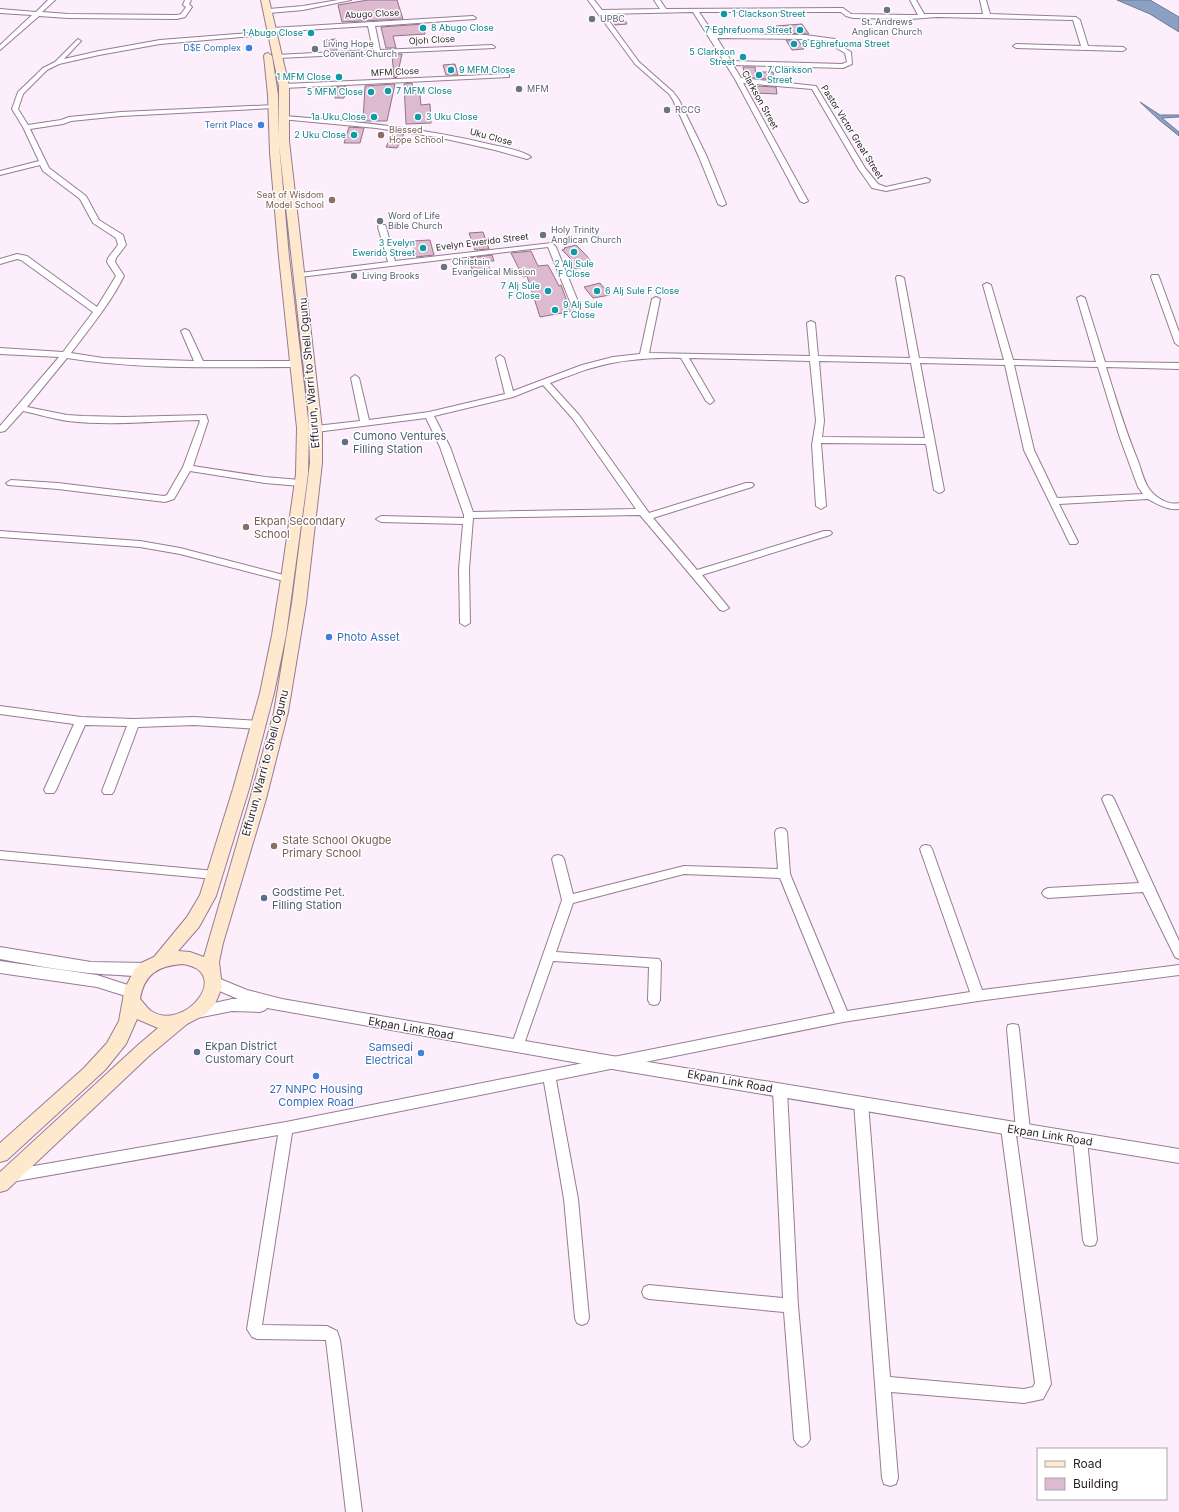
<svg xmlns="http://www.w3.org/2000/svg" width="1179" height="1512" viewBox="0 0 1179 1512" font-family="Inter,sans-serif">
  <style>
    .water { fill: #8aa1c4; stroke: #6d7a95 }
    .building { fill: #ddbad0; stroke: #927287 }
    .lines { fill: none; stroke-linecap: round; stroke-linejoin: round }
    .minor-casing { stroke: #977b95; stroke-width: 2 }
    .tertiary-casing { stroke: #977b95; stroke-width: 2 }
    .secondary-casing { stroke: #977b95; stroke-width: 2 }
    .minor { fill: #fff; fill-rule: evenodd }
    .tertiary { fill: #fff; fill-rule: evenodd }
    .secondary { fill: #fee9cf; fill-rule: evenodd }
    .worship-dot { fill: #6b7280; stroke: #fff; stroke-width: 1.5 }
    .culture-dot { fill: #0f9aa8; stroke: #fff; stroke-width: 1.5 }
    .shop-dot { fill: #3f7fe0; stroke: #fff; stroke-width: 1.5 }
    .education-dot { fill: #8d6e63; stroke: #fff; stroke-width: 1.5 }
    .service-dot { fill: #5c6f8a; stroke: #fff; stroke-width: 1.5 }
    .labels { text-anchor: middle; stroke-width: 3; stroke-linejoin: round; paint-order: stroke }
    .far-street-label { font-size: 9px; fill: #291e28; stroke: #fff }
    .far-culture-label { font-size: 9px; fill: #0d838f; stroke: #fff; text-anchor: start }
    .far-worship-label { font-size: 9px; fill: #5b616d; stroke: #fff; text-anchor: start }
    .far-shop-label { font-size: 9px; fill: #366cbe; stroke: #fff; text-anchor: end }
    .far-education-label { font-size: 9px; fill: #785e54; stroke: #fff; text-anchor: start }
    .street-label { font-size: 11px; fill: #291e28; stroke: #fff }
    .service-label { font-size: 11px; fill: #4e5e75; stroke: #fff; text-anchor: start }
    .education-label { font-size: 11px; fill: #785e54; stroke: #fff; text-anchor: start }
    .shop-label { font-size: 11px; fill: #366cbe; stroke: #fff; text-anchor: start }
  </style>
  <rect width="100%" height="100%" fill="#fceffb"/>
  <!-- water -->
  <path class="water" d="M1117 0H1150L1179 17V32L1150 14Z
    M1140 102 1160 115H1179V117L1162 118 1179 132V136L1158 119Z"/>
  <!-- building -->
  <path class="building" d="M368 0H397L403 19 342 22 338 5Z
    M610 15H622L627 24 615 25Z
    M423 24 425 34 393 36 396 48H386L381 27Z
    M802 24 809 34 781 33 776 26Z
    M336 39 337 50 327 51 325 40Z
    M786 40H798L804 49 792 50Z
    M392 54H402L397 77 394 78Z
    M455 64 458 75H446L443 65Z
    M743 67H755L756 78 745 77Z
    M756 72H773L774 80 756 78Z
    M412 83 413 88 419 87 421 105 430 104 431 123 406 124 404 84Z
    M395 84 387 121H363L365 86Z
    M346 86 344 98H335L336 87Z
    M756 86 776 87 777 94 756 93Z
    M349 127 364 128 360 143H344Z
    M393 133 404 134 397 148 386 147Z
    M483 232 489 249 475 250 469 233Z
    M430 240 434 255 416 257 412 241Z
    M576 245 586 255 594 265 574 269 567 261 572 260 562 250 565 249 564 248Z
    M531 251 538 266 548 265 559 286 561 285 568 304 573 311 540 317 527 276 523 277 511 253Z
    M492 255 494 261H487L491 272 474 274 468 258Z
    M600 283 610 295 593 298 584 287Z"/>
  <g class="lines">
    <defs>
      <path id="minor" d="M48 0H55L42 12 68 14 177 15 181 14 186 7 183 5 185 0H191L189 4 192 7 185 17 177 19 68 18 39 16 0 50V45L32 15 0 13V9L36 12Z
        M338 0H351L303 10 269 13 266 11 269 9 303 6Z
        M588 0H594L602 10 660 9 654 0H660L666 9 843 8 851 14 910 15H918L910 0H916L924 14H983L980 0H986L990 14 1076 17 1080 20 1088 46 1123 47 1126 49 1123 51 1016 48 1013 46 1016 44 1081 46 1073 20 937 17 910 19 853 18 846 16 841 12H699L714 34 805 35 835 39 838 44 851 52 852 64 843 68 733 65 741 78 816 86 865 168 878 184 886 187 926 178 930 180 929 182 886 191 872 188 858 168 812 89 743 83 808 201 804 203 800 201 735 79 693 12 604 14 639 62 673 92 679 100 707 157 726 204 722 206 718 204 699 157 673 100 669 94 635 64ZM717 38 805 39 829 41 833 46 845 53 847 62 842 64 731 61Z
        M473 16 476 18 475 19 375 26 380 50 492 45 495 47 494 48 278 58 276 57V55L373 50 368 26 272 32 269 30 272 28Z
        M264 32 266 33V35L160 44 99 55 59 64 47 70 23 94 18 109 28 125 61 120 69 117 121 112 275 105V107L273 108 121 116 71 121 63 124 30 129 49 168 86 196 99 220 123 235 126 245 116 258 115 262 124 276C110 304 89 329 71 353L103 358 194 361 181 331 185 329 189 331 203 361H295L299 364 295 367C219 367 142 370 67 358L27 407 67 415 83 416 124 417 206 415 208 421 193 466 265 477 300 480 305 483 300 486 265 483 190 471 174 499 165 502 58 489 8 485 6 483 11 480 58 483 164 496 167 495 183 467 200 421 199 420C156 421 111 426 68 421 53 419 38 414 23 411L5 431 0 432V426L59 357 0 354V348L63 352 93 312 21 260 17 259 0 264V259L17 254 27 256 97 307 116 276 107 262 108 258 118 245 116 238 93 223 80 199 43 171 40 165 0 175V171L39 161 23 127 12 109 18 92 43 68 55 62 78 39 81 41 64 59 99 51 160 40Z
        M507 74 509 75V77L284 88 281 86 284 84Z
        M283 116C354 121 424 128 493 145 503 147 524 151 531 157L527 159 495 150 437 137 376 128 281 119V117Z
        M379 225H385L386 227 395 261 552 243 556 247 581 309 577 311 573 309 548 247 300 277 296 275 300 273 388 262 378 227Z
        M1152 275H1158L1159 277 1179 332V346L1175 343 1151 277Z
        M897 276H900L904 278 919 358 1004 360 983 285 987 283 991 285 1013 360 1096 362 1077 298 1081 296 1085 298 1105 362 1179 363V369L1106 367C1116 399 1125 430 1138 461 1141 469 1143 479 1148 487 1153 496 1168 506 1179 503V509C1169 511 1157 504 1148 499L1059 504 1078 542 1076 544H1070L1024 450 1005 365 920 363 944 490 942 492 939 493 934 490 926 444 821 443 826 506 821 509 816 506 812 445 816 421 810 361 689 358 714 401 710 404 706 401 681 358C649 357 618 360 588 369 576 373 563 378 550 383L579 415 649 513 746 483H752L754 485 752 487 653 518 697 570 824 531H830L832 533 830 535 702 575 729 608 724 611 720 610 640 515 473 518 469 569 470 623 465 626 460 623 459 569 463 524 381 522 376 519 381 516 464 518V515L440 447 426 418 316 432 312 429 316 426 360 421 351 378 355 375 359 378 369 420 429 412 505 394 496 358 500 355 504 358 513 391 582 365 613 357 640 354 652 299 656 297 660 299 649 353 810 356 807 323 811 321 815 323 818 356 910 358 896 278ZM819 361 911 363 925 438 822 437 824 421ZM1014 365 1098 367 1120 438 1138 487 1143 494 1057 498 1034 450ZM543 385 573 419 636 509 473 512 450 447 434 416 513 397Z
        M0 531 140 541 180 548 291 577 293 579 288 582 180 554 140 547 0 537Z
        M0 706 81 717 134 719 194 717 259 721 263 722 264 725 263 728 259 729 194 725 138 727 114 791 112 794H104L102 791 127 726 85 725 56 790 54 793H46L44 790 74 724 0 714Z
        M1108 795 1112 796 1114 799 1179 941V959L1175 957 1143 892 1048 898 1044 896 1042 893 1044 890 1048 888 1139 883 1102 799 1104 796Z
        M781 828 785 829 787 832 790 874 847 1011 970 992 920 849 922 846 926 845 930 846 932 849 982 990 1179 965V975L978 1001 843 1022 556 1080 578 1199 589 1318 587 1323 582 1325 577 1323 575 1318 564 1199 544 1082 292 1133 262 1325 327 1326 337 1331 340 1340 362 1512H346L326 1340 257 1339 252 1337 247 1329 278 1135 11 1182 6 1180 4 1176 6 1172 11 1170 286 1122 835 1013 780 878 684 874 573 903 556 952 659 959 661 962 660 1000 658 1004 654 1005 650 1004 648 1000 649 967 553 961 523 1047 522 1051 517 1052 512 1051 511 1047 562 900 552 859 554 856 558 855 562 856 564 859 573 894 684 866 778 869 775 832 777 829Z
        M0 851 215 871 219 872 221 875 219 878 215 879 0 859Z
        M1013 1024 1018 1025 1019 1029 1030 1130 1028 1134 1023 1136 1018 1134 1016 1130 1007 1029 1008 1025Z
        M780 1084 785 1086 787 1090 798 1306 810 1439 807 1444 802 1447 797 1444 794 1439 784 1312 649 1299 644 1297 642 1292 644 1287 649 1285 783 1298 773 1090 775 1086Z
        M861 1097 866 1099 868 1103 890 1377 1024 1389 1033 1387 1035 1383 1001 1128 1003 1124 1008 1122 1013 1124 1015 1128 1051 1384 1043 1399 1024 1403 891 1392 898 1478 896 1484 890 1486 884 1484 882 1478 854 1103 856 1099Z
        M1080 1134 1085 1136 1087 1140 1097 1240 1095 1245 1090 1246 1085 1245 1083 1240 1073 1140 1075 1136Z"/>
      <path id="tertiary" d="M0 947 91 962 147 963 152 965 154 969 152 973C142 977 130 976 119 975 79 974 39 966 0 959Z
        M0 961 97 975 137 988 139 992 137 996 132 998 97 987 0 973Z
        M213 976 247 990 282 999 618 1057 1179 1149V1163L618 1070 267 1008 265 1010 260 1012 232 1011 197 1018 192 1016 190 1012 192 1008 232 999H238L208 986 206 982 208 978Z"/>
      <path id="secondary" d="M261 0H269L289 86V141L322 429V463L306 603 288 712 266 799 223 943 219 962 222 987 215 1004 206 1014 187 1024 150 1055 7 1190 0 1192V1172L138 1045 158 1028 137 1019 126 1044 105 1070 7 1160 0 1162V1143L84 1068 107 1043 119 1021 125 988 135 969 141 963 154 957 187 917 200 895 233 789 260 693 272 635 281 579 296 474 297 428 279 257 270 153 268 95 264 56 265 54 268 53 272 56 278 95 279 137V86ZM279 144 308 406 310 463 292 603 274 712 250 799 204 957 190 952 178 951 199 927 216 896 249 789 274 693 286 635 308 474 309 428 289 257ZM182 964C234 971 185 1033 151 1011 147 1008 144 1003 140 999 144 974 158 966 182 964Z"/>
    </defs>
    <!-- minor casing -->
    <use href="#minor" class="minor-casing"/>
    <!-- tertiary casing -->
    <use href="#tertiary" class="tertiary-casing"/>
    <!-- secondary casing -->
    <use href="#secondary" class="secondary-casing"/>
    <!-- minor -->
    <use href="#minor" class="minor"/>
    <!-- tertiary -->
    <use href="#tertiary" class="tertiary"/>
    <!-- secondary -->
    <use href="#secondary" class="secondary"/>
  </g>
  <!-- markers -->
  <g class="worship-dot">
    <circle cx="887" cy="10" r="4"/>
    <circle cx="592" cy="19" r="4"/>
    <circle cx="315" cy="49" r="4"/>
    <circle cx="519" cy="89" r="4"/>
    <circle cx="667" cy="110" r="4"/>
    <circle cx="380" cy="221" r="4"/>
    <circle cx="543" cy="235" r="4"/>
    <circle cx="444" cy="267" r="4"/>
    <circle cx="354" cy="276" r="4"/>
  </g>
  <g class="culture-dot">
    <circle cx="724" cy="14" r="4"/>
    <circle cx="423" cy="28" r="4"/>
    <circle cx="800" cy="30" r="4"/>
    <circle cx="311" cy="33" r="4"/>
    <circle cx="794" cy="44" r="4"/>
    <circle cx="743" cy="57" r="4"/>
    <circle cx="451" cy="70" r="4"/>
    <circle cx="759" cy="75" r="4"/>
    <circle cx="339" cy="77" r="4"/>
    <circle cx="388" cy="91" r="4"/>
    <circle cx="371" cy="92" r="4"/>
    <circle cx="374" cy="117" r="4"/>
    <circle cx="418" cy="117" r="4"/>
    <circle cx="354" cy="135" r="4"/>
    <circle cx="423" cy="248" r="4"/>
    <circle cx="574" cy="252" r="4"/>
    <circle cx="548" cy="291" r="4"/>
    <circle cx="597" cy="291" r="4"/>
    <circle cx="555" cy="310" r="4"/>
  </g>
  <g class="shop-dot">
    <circle cx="249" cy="48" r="4"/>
    <circle cx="261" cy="125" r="4"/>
    <circle cx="329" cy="637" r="4"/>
    <circle cx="421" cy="1053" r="4"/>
    <circle cx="316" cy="1076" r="4"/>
  </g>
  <g class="education-dot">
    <circle cx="381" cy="135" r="4"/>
    <circle cx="332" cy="200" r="4"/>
    <circle cx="246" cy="527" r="4"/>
    <circle cx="274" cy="846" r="4"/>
  </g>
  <g class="service-dot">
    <circle cx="345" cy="442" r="4"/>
    <circle cx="264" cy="898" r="4"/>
    <circle cx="197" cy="1052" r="4"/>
  </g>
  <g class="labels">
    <!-- far-street labels -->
    <g class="far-street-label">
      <text transform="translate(372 14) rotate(-3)" y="3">Abugo Close</text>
      <text transform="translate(432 40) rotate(-3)" y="3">Ojoh Close</text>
      <text transform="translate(395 72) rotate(-3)" y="3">MFM Close</text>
      <text transform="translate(760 100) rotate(61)" y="3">Clarkson Street</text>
      <text transform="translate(852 132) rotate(58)" y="3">Pastor Victor Great Street</text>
      <text transform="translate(491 137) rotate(15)" y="3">Uku Close</text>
      <text transform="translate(482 242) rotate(-7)" y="3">Evelyn Ewerido Street</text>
    </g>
    <!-- far-culture labels -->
    <g class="far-culture-label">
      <text x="732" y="17">1 Clackson Street</text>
      <text x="431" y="31">8 Abugo Close</text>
      <text x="792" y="33" text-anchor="end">7 Eghrefuoma Street</text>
      <text x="303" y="36" text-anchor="end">1 Abugo Close</text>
      <text x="802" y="47">6 Eghrefuoma Street</text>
      <text x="735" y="55" text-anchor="end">5 Clarkson<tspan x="735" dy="10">Street</tspan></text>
      <text x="459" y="73">9 MFM Close</text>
      <text x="767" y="73">7 Clarkson<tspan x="767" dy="10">Street</tspan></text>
      <text x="331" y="80" text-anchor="end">1 MFM Close</text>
      <text x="396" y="94">7 MFM Close</text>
      <text x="363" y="95" text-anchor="end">5 MFM Close</text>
      <text x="366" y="120" text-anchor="end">1a Uku Close</text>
      <text x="426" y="120">3 Uku Close</text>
      <text x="346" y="138" text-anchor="end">2 Uku Close</text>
      <text x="415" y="246" text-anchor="end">3 Evelyn<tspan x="415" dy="10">Ewerido Street</tspan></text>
      <text x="574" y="267" text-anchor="middle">2 Alj Sule<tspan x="574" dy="10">F Close</tspan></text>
      <text x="540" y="289" text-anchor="end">7 Alj Sule<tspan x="540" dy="10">F Close</tspan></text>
      <text x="605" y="294">6 Alj Sule F Close</text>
      <text x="563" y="308">9 Alj Sule<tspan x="563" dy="10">F Close</tspan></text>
    </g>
    <!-- far-worship labels -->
    <g class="far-worship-label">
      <text x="600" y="22">UPBC</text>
      <text x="887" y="25" text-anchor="middle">St. Andrews<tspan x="887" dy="10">Anglican Church</tspan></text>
      <text x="323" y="47">Living Hope<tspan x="323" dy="10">Covenant Church</tspan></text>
      <text x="527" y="92">MFM</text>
      <text x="675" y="113">RCCG</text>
      <text x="388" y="219">Word of Life<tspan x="388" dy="10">Bible Church</tspan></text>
      <text x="551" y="233">Holy Trinity<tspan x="551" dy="10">Anglican Church</tspan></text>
      <text x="452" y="265">Christain<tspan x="452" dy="10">Evangelical Mission</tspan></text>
      <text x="362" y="279">Living Brooks</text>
    </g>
    <!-- far-shop labels -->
    <g class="far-shop-label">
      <text x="241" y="51">D$E Complex</text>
      <text x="253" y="128">Territ Place</text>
    </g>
    <!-- far-education labels -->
    <g class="far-education-label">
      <text x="389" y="133">Blessed<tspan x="389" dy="10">Hope School</tspan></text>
      <text x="324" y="198" text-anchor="end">Seat of Wisdom<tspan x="324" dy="10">Model School</tspan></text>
    </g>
    <!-- street labels -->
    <g class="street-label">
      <text transform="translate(309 373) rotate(-95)" y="4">Effurun, Warri to Shell Ogunu</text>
      <text transform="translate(265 763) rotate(-75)" y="4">Effurun, Warri to Shell Ogunu</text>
      <text transform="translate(411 1028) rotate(10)" y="4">Ekpan Link Road</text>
      <text transform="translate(730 1081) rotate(10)" y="4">Ekpan Link Road</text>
      <text transform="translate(1050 1135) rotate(9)" y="4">Ekpan Link Road</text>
    </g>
    <!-- service labels -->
    <g class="service-label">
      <text x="353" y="440">Cumono Ventures<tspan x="353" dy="13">Filling Station</tspan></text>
      <text x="272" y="896">Godstime Pet.<tspan x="272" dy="13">Filling Station</tspan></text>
      <text x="205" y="1050">Ekpan District<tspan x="205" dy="13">Customary Court</tspan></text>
    </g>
    <!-- education labels -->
    <g class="education-label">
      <text x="254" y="525">Ekpan Secondary<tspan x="254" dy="13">School</tspan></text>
      <text x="282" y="844">State School Okugbe<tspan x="282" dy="13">Primary School</tspan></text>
    </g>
    <!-- shop labels -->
    <g class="shop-label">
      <text x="337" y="641">Photo Asset</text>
      <text x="413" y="1051" text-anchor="end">Samsedi<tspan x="413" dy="13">Electrical</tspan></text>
      <text x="316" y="1093" text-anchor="middle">27 NNPC Housing<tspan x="316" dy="13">Complex Road</tspan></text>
    </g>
  </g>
  <!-- legend -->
  <rect x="1037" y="1448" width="130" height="52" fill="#ffffff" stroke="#a9a5a9"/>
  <rect x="1045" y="1461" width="20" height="6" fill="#fee9cf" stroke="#a9a5a9"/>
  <text x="1073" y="1468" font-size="12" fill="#291e28">Road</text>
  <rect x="1045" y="1478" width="20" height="12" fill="#ddbad0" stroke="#a9a5a9"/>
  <text x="1073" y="1488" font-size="12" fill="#291e28">Building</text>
</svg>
